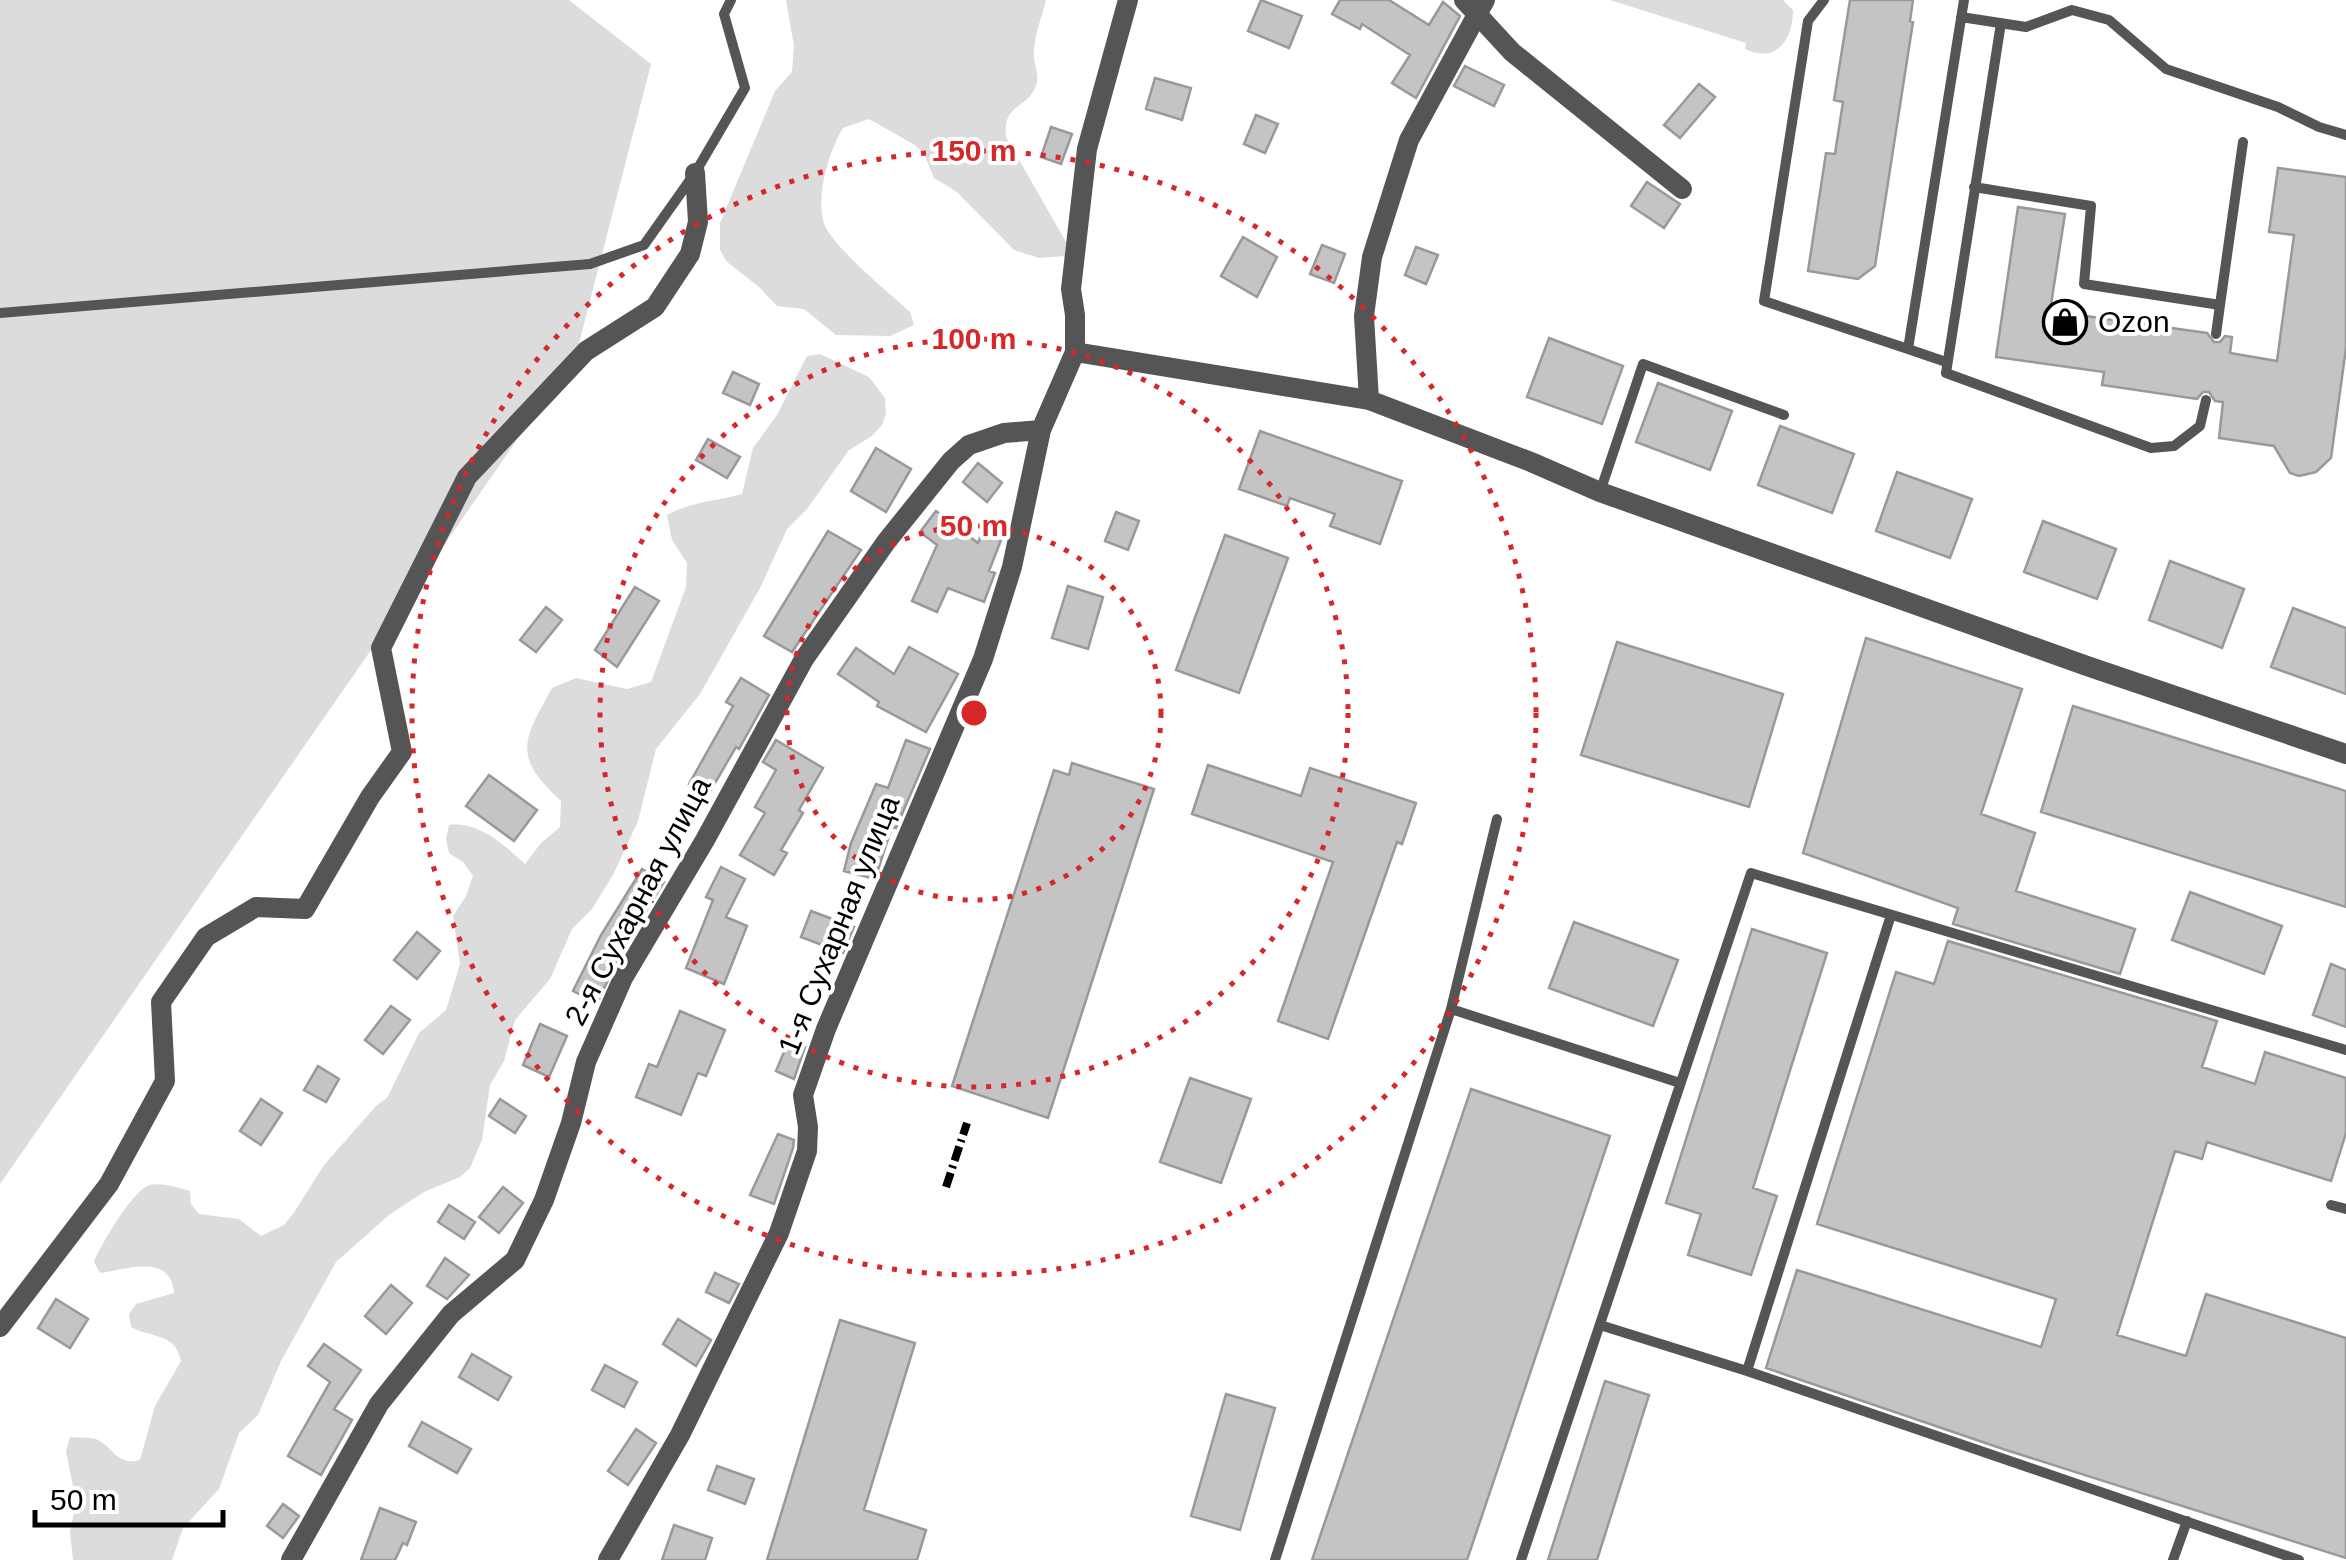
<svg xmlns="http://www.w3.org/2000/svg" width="2346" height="1560" viewBox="0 0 2346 1560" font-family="Helvetica,sans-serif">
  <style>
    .green { fill: #dcdcdc }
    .building { fill: #c4c4c4; stroke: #999; stroke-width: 2.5 }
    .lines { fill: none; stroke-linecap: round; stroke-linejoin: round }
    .service { stroke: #555; stroke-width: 10 }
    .minor { stroke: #555; stroke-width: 20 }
    .rail { stroke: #000; stroke-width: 8; stroke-dasharray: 15 5 2.5 5; stroke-linecap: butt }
    .ring { fill: none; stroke: #d62828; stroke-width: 5; stroke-dasharray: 5 10 }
    .labels { text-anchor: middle; stroke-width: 8; stroke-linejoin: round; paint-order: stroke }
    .poi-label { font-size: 30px; fill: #000; stroke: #fff; text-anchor: start }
    .street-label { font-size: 30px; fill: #000; stroke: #fff }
    .centre { fill: #d62828; stroke: #fff; stroke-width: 5 }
    .ring-label { font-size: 30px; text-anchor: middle; font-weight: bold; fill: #d62828; stroke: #fff; stroke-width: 8; stroke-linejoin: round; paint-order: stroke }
  </style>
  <rect width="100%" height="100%" fill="#fff"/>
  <!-- green -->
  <path class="green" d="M0 0H569L651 64 576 355 0 1184Z
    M786 0H1046C1042 17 1033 38 1034 55 1034 66 1040 75 1036 86 1027 109 1002 104 1006 137L1066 242 1065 256 1039 258 1014 250 957 192 934 178 924 154 915 145 869 119 843 128C829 151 817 192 823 220 827 243 891 294 910 312L914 325 890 336 836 335 804 309 777 306 759 287 726 261 720 250V223L775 91 792 72 794 46Z
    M1610 0H1783L1793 10C1793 40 1776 64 1745 49L1746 43Z
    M820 354 869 377 885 398 886 413 882 425 872 436 849 450 807 509 787 529 760 588 700 694 656 749 638 821 613 875 592 909 572 929 550 979 515 1020 504 1061 490 1085 482 1140 470 1168 460 1177 424 1192 389 1215 336 1262 281 1361 258 1415 239 1433 219 1489 183 1528 172 1560H73L70 1532 76 1502 66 1451 70 1437C77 1438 90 1437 96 1439 115 1448 116 1466 140 1460L155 1406 181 1361C175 1332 153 1339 131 1327L129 1314 136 1304 174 1293C171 1253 128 1269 100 1273L94 1262C100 1246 134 1188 150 1185 162 1182 179 1188 190 1191L191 1204 199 1214 239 1219 261 1236 284 1225 293 1214 324 1165 376 1106 387 1098 419 1033 446 1010 460 964 453 916 466 896 473 876 463 862 449 853 446 839 449 825C479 821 504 845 525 864L541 843 560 827 561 801C512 756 523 741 552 688L576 678 627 689 651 682 686 587 687 563 672 540 667 515C694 501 713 502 742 494L753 448 777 415 807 356Z"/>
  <!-- building -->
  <path class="building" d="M1261 0 1302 16 1289 48 1248 31Z
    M1340 0H1389L1429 25 1443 2 1460 16 1416 98 1392 83 1410 55 1362 24 1360 29 1332 14Z
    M1850 0H1913L1910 21 1913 22 1875 266 1858 279 1808 271 1826 153 1835 154 1843 102 1834 100Z
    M1465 66 1504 85 1494 106 1454 86Z
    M1155 78 1191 88 1182 120 1146 109Z
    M1699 84 1715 97 1680 138 1664 125Z
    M1256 115 1278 124 1265 153 1244 144Z
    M1051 127 1072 134 1061 164 1041 157Z
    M2278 168 2346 177V348L2331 458 2316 472 2299 476 2290 473 2274 446 2219 438 2223 402 2215 401 2209 392H2203L2197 399 2102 385 2104 372 1996 357 2018 207 2065 214 2050 311 2207 333 2214 342H2220L2225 336 2232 337 2230 353 2277 361 2294 235 2269 232Z
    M1647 182 1680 204 1664 228 1631 206Z
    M1243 237 1277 257 1257 297 1221 276Z
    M1322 245 1345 254 1334 283 1310 274Z
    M1416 247 1438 255 1426 284 1405 275Z
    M1549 338 1623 366 1602 424 1527 397Z
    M733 372 759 384 750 405 723 393Z
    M1658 383 1732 411 1710 470 1636 442Z
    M1780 426 1854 454 1832 513 1758 485Z
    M1260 431 1402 481 1380 544 1330 526 1335 514 1290 498 1287 506 1239 489Z
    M708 439 740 457 727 478 696 460Z
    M876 448 911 469 886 512 851 491Z
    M978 463 1002 483 987 502 963 482Z
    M1897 472 1972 499 1950 558 1876 531Z
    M936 511 978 543 984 528 1003 535 989 571 995 573 984 602 948 588 937 612 912 601 937 545 920 532Z
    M1116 512 1139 521 1128 550 1105 541Z
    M2043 521 2116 549 2097 599 2024 572Z
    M828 531 861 550 792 652 764 636Z
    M1225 535 1288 558 1239 693 1176 670Z
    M2170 561 2244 589 2222 648 2149 620Z
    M1068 586 1103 597 1088 649 1052 638Z
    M635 587 659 601 617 667 595 650Z
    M546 607 562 620 536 652 520 640Z
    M2293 608 2346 628V694L2271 667Z
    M1866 638 2022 689 1981 814 2035 833 2016 891 2135 929 2120 974 1953 924 1958 908 1803 853Z
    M1617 642 1783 694 1749 807 1581 755Z
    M909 647 958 674 926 732 877 706 879 702 838 674 856 648 894 674Z
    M741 678 769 695 739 749 736 747 708 795 689 784 733 706 726 702Z
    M2073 706 2346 791V907L2041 812Z
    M776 740 823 768 799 810 803 813 781 850 787 853 774 875 740 855 765 813 755 807 776 770 763 762Z
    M906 740 930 749 896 828 892 827 875 879 844 871 851 843 876 784 888 788Z
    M1072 763 1154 789 1048 1118 952 1086 1054 770 1069 775Z
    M1208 765 1301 796 1310 768 1416 803 1402 844 1397 842 1328 1039 1278 1021 1333 862 1192 814Z
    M489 775 537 810 514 841 466 806Z
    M721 867 745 879 726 917 747 926 724 984 686 968 713 900 706 897Z
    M642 869 664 882 625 945 597 1003 573 991 601 935Z
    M2190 892 2282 926 2264 974 2172 940Z
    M811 911 854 927 843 953 801 937Z
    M1574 922 1678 960 1653 1026 1549 988Z
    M1752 929 1827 953 1753 1188 1777 1196 1751 1275 1688 1255 1701 1214 1666 1203Z
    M417 932 440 951 417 979 394 960Z
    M1948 941 2217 1021 2202 1067 2255 1084 2265 1052 2346 1078V1133L2331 1181 2207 1142 2202 1159 2175 1151 2117 1335 2186 1356 2206 1294 2346 1338V1558L2006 1450 1766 1368 1797 1270 2041 1347 2056 1299 1817 1224 1896 972 1934 984Z
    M2331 964 2346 970V1027L2313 1015Z
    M391 1006 410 1020 383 1054 365 1040Z
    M680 1011 725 1030 706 1076 698 1073 681 1115 636 1097 649 1064 657 1067Z
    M540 1024 567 1036 549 1077 523 1065Z
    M789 1040 805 1047 794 1079 776 1071Z
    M318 1066 339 1079 326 1102 304 1090Z
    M1190 1078 1251 1099 1221 1183 1160 1162Z
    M1471 1089 1610 1136 1467 1560H1312Z
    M261 1099 282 1113 261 1145 240 1131Z
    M500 1099 526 1116 515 1133 489 1116Z
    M778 1134 794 1140 793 1148 774 1204 750 1195Z
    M503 1187 523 1203 499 1233 479 1217Z
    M449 1205 475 1222 464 1239 438 1222Z
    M445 1258 469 1275 447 1299 427 1286Z
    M715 1273 739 1284 729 1303 706 1292Z
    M391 1285 412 1303 386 1334 365 1316Z
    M56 1299 88 1319 70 1348 38 1328Z
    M678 1319 711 1340 696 1366 663 1344Z
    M840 1320 915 1343 864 1510 926 1530 917 1560H767Z
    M324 1344 361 1370 334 1409 352 1420 321 1475 288 1456 330 1382 308 1366Z
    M472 1354 511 1377 498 1400 459 1377Z
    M605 1365 637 1382 624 1407 592 1390Z
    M1605 1381 1649 1395 1597 1560H1548Z
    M1226 1394 1275 1408 1240 1530 1191 1516Z
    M422 1422 471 1449 457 1473 409 1446Z
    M636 1429 656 1443 628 1485 608 1471Z
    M717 1466 754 1479 745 1504 708 1490Z
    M283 1504 299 1516 283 1538 267 1526Z
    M380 1508 416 1522 407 1545 403 1543 395 1560H361Z
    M674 1525 712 1538 705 1560H662Z"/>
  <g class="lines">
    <!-- service -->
    <path class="service" d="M1824 0 1808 21 1764 301 1908 349 1964 0
      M1961 17 2026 27 2072 10 2109 20 2166 69 2278 107 2319 127 2346 135
      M2001 23 1946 373 2151 448 2174 446 2200 426 2206 400
      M1974 187 2091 206 2084 284 2220 305 2216 334
      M2220 305 2243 142
      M0 313 590 264 644 245 695 173 745 88 724 14 731 0
      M1908 349 1946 362
      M1600 492 1643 364 1784 415
      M1891 915 1747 1371 2299 1560
      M1451 1009 1497 819
      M2331 1205 2346 1209
      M1600 1325 1747 1371
      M1275 1560 1451 1009 1680 1083
      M1521 1560 1751 873 2346 1050
      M2173 1560 2187 1521"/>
    <!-- minor -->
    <path class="minor" d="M1464 0 1512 52 1682 189
      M1075 352 1369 400 1531 462 1600 492 2087 666 2346 754
      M1369 400 1364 316 1372 257 1409 140 1485 0
      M0 1327 109 1184 165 1081 161 1002 206 937 256 907 305 909 370 797 402 752 381 648 467 477 586 351 655 307 690 254 698 222 695 173
      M291 1560 379 1404 451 1314 515 1260 544 1200 571 1123 586 1062 623 978 705 840 804 659 886 542 951 461 969 445 1004 433 1041 430
      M608 1560 680 1435 779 1233 807 1151 808 1127 803 1095 826 1029 983 659 1012 567 1041 430 1075 352V315L1071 289 1087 149 1128 0"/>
    <!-- rail -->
    <path class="rail" d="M946 1187 967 1123"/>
  </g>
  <!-- distance rings -->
  <g class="ring">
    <circle cx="974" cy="713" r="187"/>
    <circle cx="974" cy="713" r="374"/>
    <circle cx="974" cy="713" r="562"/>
  </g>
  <!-- icons -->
  <defs>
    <symbol id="shop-ring" viewBox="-11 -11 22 22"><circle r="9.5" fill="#fff" stroke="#000" stroke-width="1.5"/><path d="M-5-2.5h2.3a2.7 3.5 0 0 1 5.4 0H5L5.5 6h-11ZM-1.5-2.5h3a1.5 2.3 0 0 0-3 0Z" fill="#000"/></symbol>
  </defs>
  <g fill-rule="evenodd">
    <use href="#shop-ring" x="2040" y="297" width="50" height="50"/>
  </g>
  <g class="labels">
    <!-- poi labels -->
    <g class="poi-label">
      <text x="2098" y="332">Ozon</text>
    </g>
    <!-- street labels -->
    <g class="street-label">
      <text transform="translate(638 901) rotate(-62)" y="10">2-я Сухарная улица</text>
      <text transform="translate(839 925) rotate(-68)" y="10">1-я Сухарная улица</text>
    </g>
  </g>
  <circle cx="974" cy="713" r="15" class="centre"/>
  <g class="ring-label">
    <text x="974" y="161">150 m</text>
    <text x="974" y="349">100 m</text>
    <text x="974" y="536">50 m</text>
  </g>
  <!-- scale -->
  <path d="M35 1510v15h188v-15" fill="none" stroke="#000000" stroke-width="5"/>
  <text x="50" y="1510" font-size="30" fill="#000000" stroke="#ffffff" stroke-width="8" paint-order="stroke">50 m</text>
</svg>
